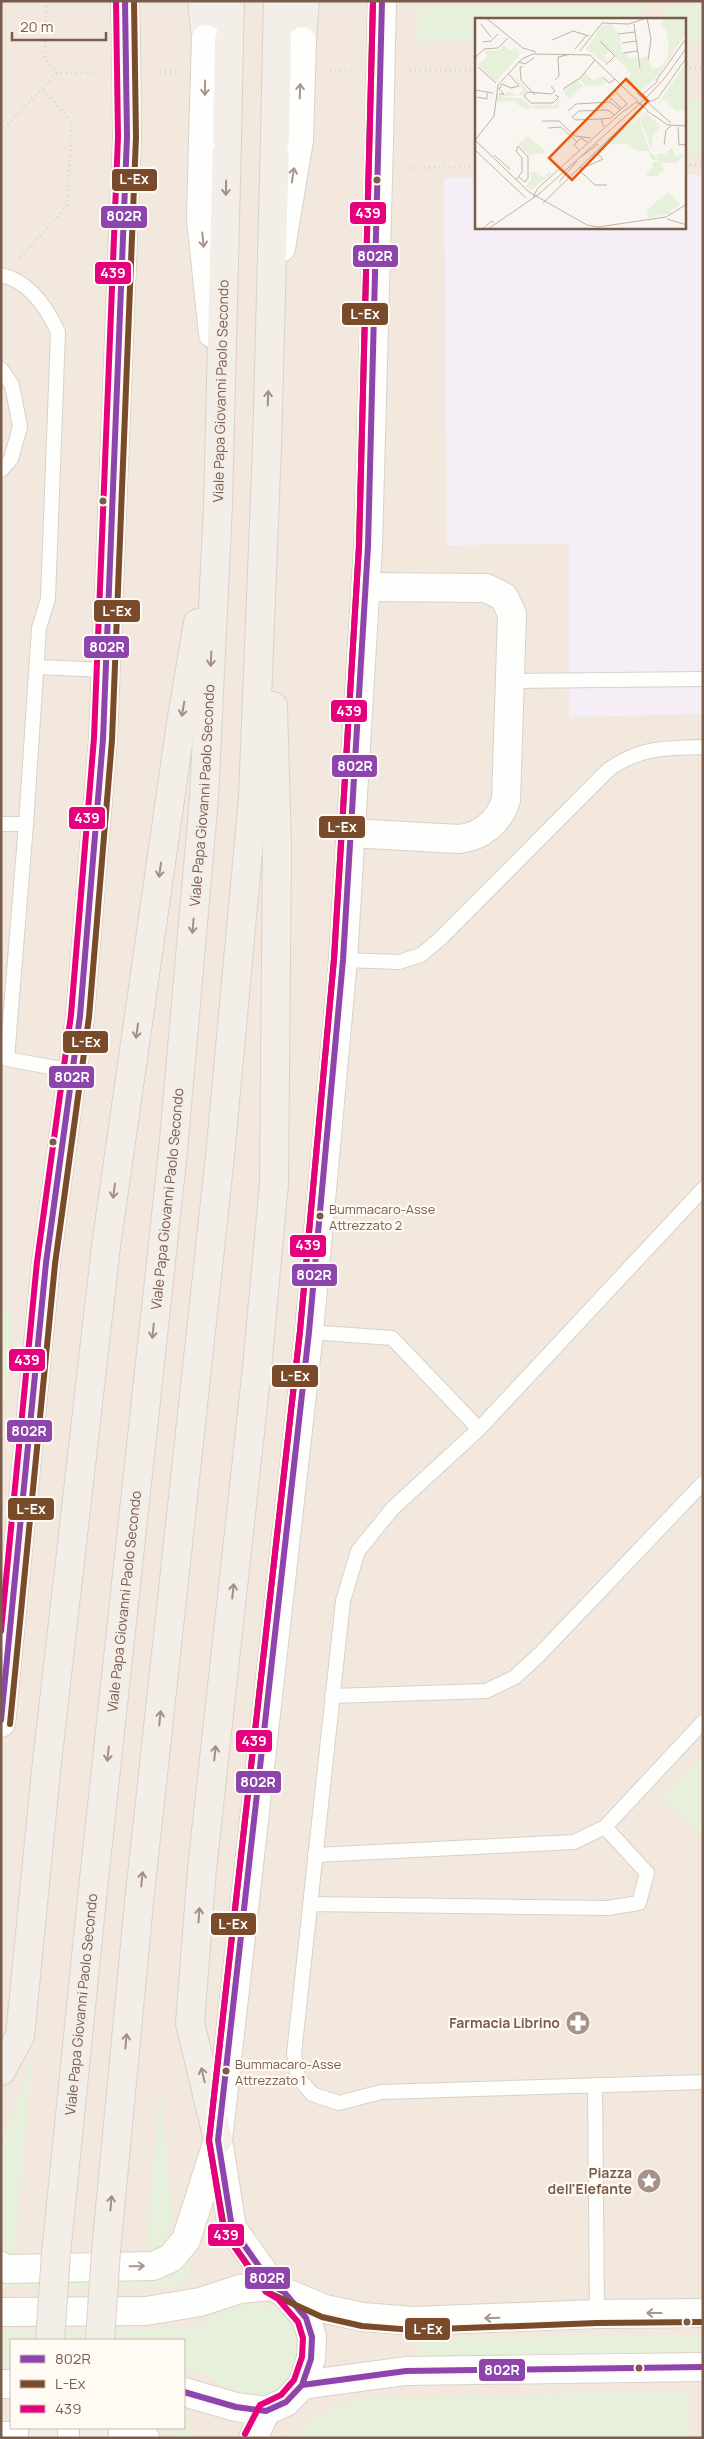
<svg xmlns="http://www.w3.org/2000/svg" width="704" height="2439" viewBox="0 0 704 2439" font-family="Manrope,sans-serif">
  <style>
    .residential { fill: #f2e8de; fill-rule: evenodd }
    .education { fill: #f6eef6 }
    .green { fill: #e7f0db }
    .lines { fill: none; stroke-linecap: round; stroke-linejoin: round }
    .lane-casing { stroke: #d7d1cb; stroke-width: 16 }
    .street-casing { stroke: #d7d1cb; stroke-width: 30 }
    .secondary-casing { stroke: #d9d2cb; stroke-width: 30 }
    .primary-casing { stroke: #dad1cc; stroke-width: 30 }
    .path { stroke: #dcd5d0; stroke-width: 3; stroke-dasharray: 1 4; stroke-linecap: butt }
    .lane { stroke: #fefefd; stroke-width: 14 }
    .street { stroke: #fefefd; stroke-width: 28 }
    .secondary { stroke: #fefefd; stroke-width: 28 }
    .primary { stroke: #f3eee8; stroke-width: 28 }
    .secondary-bridge-casing { stroke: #d9d2cb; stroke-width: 30; stroke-linecap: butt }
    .primary-bridge-casing { stroke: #dad1cc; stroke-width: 30; stroke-linecap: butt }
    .secondary-bridge { stroke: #fefefd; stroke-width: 28 }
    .primary-bridge { stroke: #f3eee8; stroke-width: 28 }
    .bus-1-casing { stroke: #fffaf3; stroke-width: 10 }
    .bus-2-casing { stroke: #fffaf3; stroke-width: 10 }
    .bus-3-casing { stroke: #fffaf3; stroke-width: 10 }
    .bus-1 { stroke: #8e44ad; stroke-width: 6 }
    .bus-2 { stroke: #7a4b2a; stroke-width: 6 }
    .bus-3 { stroke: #e5007d; stroke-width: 6 }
    .oneway { stroke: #a8958b }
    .oneway2 { stroke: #a48f83 }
    .bus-dot { fill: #7a5c4d; stroke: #fffaf3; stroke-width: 2 }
    .labels { text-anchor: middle; stroke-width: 4.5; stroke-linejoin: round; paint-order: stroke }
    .bus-label { font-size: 13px; fill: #7a5c4d; stroke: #fffaf3; text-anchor: start }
    .street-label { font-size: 14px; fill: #7a5c4d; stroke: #fffaf3 }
    .poi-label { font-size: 14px; font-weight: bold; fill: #7a5c4d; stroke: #fffaf3; text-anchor: end }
    .inset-road { fill: none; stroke: #c2b3aa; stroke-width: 1 }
    .view { fill: #e8590c; fill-opacity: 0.15; stroke: #e8590c; stroke-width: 2.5 }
    .inset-edge { fill: none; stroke: #7a5c4d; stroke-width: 2.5 }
    .line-badge { stroke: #fffaf3; stroke-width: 2 }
    .badge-label { font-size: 14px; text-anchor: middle; font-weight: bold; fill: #fff }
  </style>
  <rect width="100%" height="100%" fill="#f9f5f0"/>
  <!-- residential -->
  <path class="residential" d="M1 1H703V2438H1ZM477 19H685V228H477ZM11 2340H184V2428H11Z"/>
  <!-- education -->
  <path class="education" d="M685 175H703V714L569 717V544L447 545 444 178H476L477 228H685Z"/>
  <!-- green -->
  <path class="green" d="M418 7 644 8V19H477L476 42H417Z
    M666 7H703V41L685 40V19H666Z
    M703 99V154H685V100Z
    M1 1307 13 1316 1 1426Z
    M703 1755V1837L661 1799Z
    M33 2057 14 2255 1 2252V2145Z
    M160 2093 173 2221C169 2240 166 2249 146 2254Z
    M189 2255V2277L181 2286 1 2288V2278Z
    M250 2303C262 2305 275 2307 285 2316 309 2340 299 2386 265 2394 224 2404 220 2370 184 2370V2340H11V2373H1V2330L198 2328 224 2311Z
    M703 2335V2352L426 2356 419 2354 417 2349 420 2342 430 2338Z
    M690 2392V2438H293C309 2416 337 2407 361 2398Z
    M184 2416 189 2421 190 2438H176L158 2428H184Z"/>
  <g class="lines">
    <defs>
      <path id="lane" d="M1 275C30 281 47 308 58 332L48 599 39 628 26 824 7 1059 72 1071
        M1 369 12 385 20 427 11 459 1 470
        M37 667 106 670
        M510 681 703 679
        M1 824H26
        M343 960 399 962 421 955 441 938 608 770C640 747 664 748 703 747
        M309 1332 392 1338 479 1429 393 1508 358 1551 343 1601 294 2054 298 2077 312 2094 339 2103 381 2092 703 2082
        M479 1429 703 1189
        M332 1696 486 1691 515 1677 540 1654 703 1483
        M315 1855 574 1842 605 1827 703 1722
        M310 1904 608 1908 639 1903 647 1873 605 1827
        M595 2085 597 2314"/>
      <path id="street" d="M351 833 459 839C481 837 499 822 506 800L512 614 504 597 486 588 366 587"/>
      <path id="secondary" d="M125 1 126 38
        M381 42 382 1
        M203 139 201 219 213 334
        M281 248 299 140
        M1 1723 46 1263 80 1016 103 739 127 137
        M1 2266 7 2269 153 2266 171 2258 186 2240 218 2140 309 1332 343 960 368 546 379 141
        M284 2292 325 2309 363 2317 413 2321 597 2314 703 2313
        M1 2312 146 2311 200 2302 240 2289 273 2286
        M1 2384H11
        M302 2385 406 2371 703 2367
        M184 2392 236 2407 266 2411 286 2402 302 2385 311 2359 312 2337 306 2318 284 2292 273 2286 232 2228 219 2146
        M1 2436 134 2434 145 2438
        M253 2438 266 2411"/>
      <g id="primary">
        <path d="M202 1 206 39"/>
        <path d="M229 40 230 1"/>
        <path d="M277 41 278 1"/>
        <path d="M302 41 305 1"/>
        <path d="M1 2071 20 2036 46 1771 106 1246 181 723 198 623"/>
        <path d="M218 2140 190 2023 202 1869 257 1368 274 1183 277 847 273 706"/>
        <path d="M106 2251 139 1903 220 1156 253 798 267 447 275 139"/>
        <path id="s1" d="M56 2254 92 1898 173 1151 204 798 218 505 227 139"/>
      </g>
    </defs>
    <!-- lane casing -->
    <use href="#lane" class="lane-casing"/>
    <!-- street casing -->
    <use href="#street" class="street-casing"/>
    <!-- secondary casing -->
    <use href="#secondary" class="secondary-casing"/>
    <!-- primary casing -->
    <use href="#primary" class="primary-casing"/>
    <!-- path -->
    <path class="path" d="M46 1 45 58 57 73
      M685 68H703
      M410 70H477
      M330 71H351
      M155 72H176
      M1 132 57 73H96
      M685 165H703
      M409 168 477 167
      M20 258 67 206 72 123 44 90"/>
    <!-- lane -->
    <use href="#lane" class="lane"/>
    <!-- street -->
    <use href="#street" class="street"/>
    <!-- secondary -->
    <use href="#secondary" class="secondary"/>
    <!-- primary -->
    <use href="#primary" class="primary"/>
    <defs>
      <path id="secondary-bridge" d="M126 38 127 137
        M203 139 206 39
        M299 140 302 41
        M379 141 381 42"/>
      <path id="primary-bridge" d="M227 139 229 40
        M275 139 277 41
        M50 2340 56 2254
        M100 2340 106 2251
        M43 2438V2428
        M94 2438V2428"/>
    </defs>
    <!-- secondary-bridge casing -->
    <use href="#secondary-bridge" class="secondary-bridge-casing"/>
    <!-- primary-bridge casing -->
    <use href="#primary-bridge" class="primary-bridge-casing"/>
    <!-- secondary-bridge -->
    <use href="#secondary-bridge" class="secondary-bridge"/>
    <!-- primary-bridge -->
    <use href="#primary-bridge" class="primary-bridge"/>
    <defs>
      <path id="bus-1" d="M1 1720 46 1263 80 1016 103 739 127 137 125 1
        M302 2385 406 2371 703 2367
        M184 2392 236 2407 266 2411 286 2402 302 2385 311 2359 312 2337 306 2318 284 2292 273 2286 232 2228 218 2140 309 1332 343 960 368 546 382 1"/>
      <path id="bus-2" d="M373 1 359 546 334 959 300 1331 209 2141 225 2233 267 2292 322 2317 362 2326 413 2330 597 2323 703 2322
        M10 1724 55 1264 89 1017 112 740 136 137 134 1"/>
      <path id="bus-3" d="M1 1631 37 1262 71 1015 94 738 118 137 116 1
        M245 2434 260 2405 281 2395 294 2380 302 2357 303 2338 298 2322 278 2299 266 2292 224 2232 209 2140 300 1331 334 959 359 546 373 1"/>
    </defs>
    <!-- bus-1 casing -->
    <use href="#bus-1" class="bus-1-casing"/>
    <!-- bus-2 casing -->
    <use href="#bus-2" class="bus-2-casing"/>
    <!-- bus-3 casing -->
    <use href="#bus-3" class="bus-3-casing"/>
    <!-- bus-1 -->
    <use href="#bus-1" class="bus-1"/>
    <!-- bus-2 -->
    <use href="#bus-2" class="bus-2"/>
    <!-- bus-3 -->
    <use href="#bus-3" class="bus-3"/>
  </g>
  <!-- one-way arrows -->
  <defs><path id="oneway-shaft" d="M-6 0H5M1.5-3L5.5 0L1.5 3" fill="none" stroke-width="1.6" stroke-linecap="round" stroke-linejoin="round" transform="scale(1.25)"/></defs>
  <g class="oneway">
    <use href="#oneway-shaft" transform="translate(205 88) rotate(91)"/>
    <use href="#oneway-shaft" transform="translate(300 91) rotate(-88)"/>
    <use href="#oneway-shaft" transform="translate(293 175) rotate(-81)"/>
    <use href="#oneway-shaft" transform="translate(203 240) rotate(84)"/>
    <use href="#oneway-shaft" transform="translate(137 2266) rotate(-1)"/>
    <use href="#oneway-shaft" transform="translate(654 2313) rotate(180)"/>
    <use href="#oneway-shaft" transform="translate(492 2318) rotate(178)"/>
  </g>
  <g class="oneway2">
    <use href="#oneway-shaft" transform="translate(226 188) rotate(91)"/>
    <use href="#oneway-shaft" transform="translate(268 398) rotate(-88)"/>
    <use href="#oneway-shaft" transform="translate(211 659) rotate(93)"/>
    <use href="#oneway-shaft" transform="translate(183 709) rotate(100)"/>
    <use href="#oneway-shaft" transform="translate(160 870) rotate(98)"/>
    <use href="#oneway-shaft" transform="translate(193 926) rotate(95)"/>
    <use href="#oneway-shaft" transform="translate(137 1031) rotate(98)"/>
    <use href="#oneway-shaft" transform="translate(114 1191) rotate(98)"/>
    <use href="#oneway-shaft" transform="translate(153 1331) rotate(96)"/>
    <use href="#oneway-shaft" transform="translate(233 1591) rotate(-84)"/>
    <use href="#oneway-shaft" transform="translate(160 1718) rotate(-84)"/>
    <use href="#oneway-shaft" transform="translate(215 1753) rotate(-84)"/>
    <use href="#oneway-shaft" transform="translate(108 1754) rotate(96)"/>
    <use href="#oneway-shaft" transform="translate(142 1879) rotate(-84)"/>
    <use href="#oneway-shaft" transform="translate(199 1915) rotate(-86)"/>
    <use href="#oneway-shaft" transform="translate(126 2041) rotate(-85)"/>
    <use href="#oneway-shaft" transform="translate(203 2075) rotate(-103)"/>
    <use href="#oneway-shaft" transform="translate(111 2203) rotate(-85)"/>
  </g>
  <!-- icons -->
  <defs>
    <symbol id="pharmacy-disc" viewBox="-11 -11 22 22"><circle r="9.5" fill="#a69286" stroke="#fffaf3"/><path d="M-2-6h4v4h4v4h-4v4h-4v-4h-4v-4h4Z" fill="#fff"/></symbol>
    <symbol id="sight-disc" viewBox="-11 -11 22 22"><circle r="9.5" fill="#a69286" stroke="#fffaf3"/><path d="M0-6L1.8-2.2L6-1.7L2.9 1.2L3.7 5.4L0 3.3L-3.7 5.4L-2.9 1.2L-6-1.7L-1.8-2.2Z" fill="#fff"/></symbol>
  </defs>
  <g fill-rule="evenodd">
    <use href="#pharmacy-disc" x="564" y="2009" width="28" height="28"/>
    <use href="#sight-disc" x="635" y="2167" width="28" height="28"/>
  </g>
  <!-- markers -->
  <g class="bus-dot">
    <circle cx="377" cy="180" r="4.5"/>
    <circle cx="103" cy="501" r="4.5"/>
    <circle cx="53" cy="1142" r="4.5"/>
    <circle cx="320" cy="1216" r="4.5"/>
    <circle cx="226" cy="2071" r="4.5"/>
    <circle cx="687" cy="2322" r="4.5"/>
    <circle cx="639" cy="2368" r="4.5"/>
  </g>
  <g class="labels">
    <!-- bus labels -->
    <g class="bus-label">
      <text x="329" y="1214">Bummacaro-Asse<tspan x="329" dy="16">Attrezzato 2</tspan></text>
      <text x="235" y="2069">Bummacaro-Asse<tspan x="235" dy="16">Attrezzato 1</tspan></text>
    </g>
    <!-- street labels -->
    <g class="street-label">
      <text dy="5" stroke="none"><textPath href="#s1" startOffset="1871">Viale Papa Giovanni Paolo Secondo</textPath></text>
      <text dy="5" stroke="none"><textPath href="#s1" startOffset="1466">Viale Papa Giovanni Paolo Secondo</textPath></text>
      <text dy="5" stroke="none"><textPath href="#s1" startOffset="1061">Viale Papa Giovanni Paolo Secondo</textPath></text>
      <text dy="5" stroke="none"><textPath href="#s1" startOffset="656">Viale Papa Giovanni Paolo Secondo</textPath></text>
      <text dy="5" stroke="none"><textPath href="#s1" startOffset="251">Viale Papa Giovanni Paolo Secondo</textPath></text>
    </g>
    <!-- poi labels -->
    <g class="poi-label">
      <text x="560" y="2028">Farmacia Librino</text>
      <text x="632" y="2178">Piazza<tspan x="632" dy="16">dell'Elefante</tspan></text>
    </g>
  </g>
  <!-- overview -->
  <g transform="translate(475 18)">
    <rect width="211" height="211" fill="#f9f5f0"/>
    <path d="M188 0H211V15L184 57 165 74 150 63 156 56 135 32 129 38 133 43 131 46 111 31 127 7 136 6 145 19 147 35H152V40L162 39 163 42 172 38 177 50H184L192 42 194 27 191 13 186 7ZM28 26 35 33 41 29 45 36 21 64 3 47 12 38 9 33 25 32ZM211 45V92L201 93 189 81 180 90ZM110 54 118 63 125 58 132 64 128 67 112 68 104 61ZM40 59 57 76 52 72 47 78 56 87H80L84 80V90L60 91 45 77 25 79 46 80 58 91H48L39 83 22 84V78L34 74 43 77 48 72ZM102 61 108 68 94 81 88 73ZM171 94 174 96 167 98 165 104 175 134 183 141 177 142 173 133H162L154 126H134L138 119ZM174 97 186 109 177 119V133L166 103 169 98ZM53 118 70 133 69 135 54 137 43 126ZM197 129 200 138 208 137 202 145H185L181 136H190ZM183 143 189 152 182 158H173L171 156 178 149 177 144ZM56 154H62L68 160 74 154 76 156 56 172 50 168 56 162ZM193 174 206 187 195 192 196 195 173 200 172 192Z" fill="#e7f0db"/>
    <path class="inset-road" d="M11 0 48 30 61 34M172 0 176 21 173 42M6 6 16 19M159 6 165 50M143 16 160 14M77 22 98 13 114 18M125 23 140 38 131 47M8 24 16 23 23 16M147 25 162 23M100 31 111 18M105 33 127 5 154 6 171 0M148 35 163 33M0 40 9 31 23 30 33 20M44 44 50 46 59 40M3 49 21 65M48 49H45L46 62 60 77M128 59 134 65 140 61M80 62 84 58 83 39 92 37M181 63 212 19M183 63 168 76 174 84 183 80 212 39M76 68 80 73 77 76 52 74 49 78 56 85H78L84 79 80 77M88 71 105 60 120 42M0 72 18 75M162 75 196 105M24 76H29L24 71 27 66 36 70 44 68 33 55M2 79 12 81V75M135 83 136 80 147 91M93 93 101 86 135 84 145 92M172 93 193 107 212 108M126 101 100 102 97 99 104 93 133 92 139 97M67 103H84L100 118 116 120M129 109 126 101 136 100 152 86 139 72M203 109 204 127 212 126M73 110 86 109 102 124M1 121 19 98 23 67 47 41 58 36 115 37 173 93M1 123 54 174 112 207 123 209 191 199 212 186M189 127 191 112 196 108M0 132 51 180M104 132 99 127 106 120 112 124M19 137 35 151M107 138 123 126M106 149V154L120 167H132M108 150 128 141 122 135M41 162 47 154V140L41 133 43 128 53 139V160L50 164 44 159M84 164 102 143M58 179 63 170 145 96 161 84 168 88 68 185M192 201 212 207M7 211 17 203 19 205M13 211 64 176 171 80 189 61 212 29"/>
    <path class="view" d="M151 61 173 83 97 162 74 140Z"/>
    <rect width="211" height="211" class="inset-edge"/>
  </g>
  <g class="line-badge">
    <rect x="111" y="168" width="47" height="24" rx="5" fill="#7a4b2a"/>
    <rect x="349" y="201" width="38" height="24" rx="5" fill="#e5007d"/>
    <rect x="100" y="205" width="48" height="24" rx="5" fill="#8e44ad"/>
    <rect x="352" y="244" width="47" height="24" rx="5" fill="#8e44ad"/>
    <rect x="94" y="261" width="38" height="24" rx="5" fill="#e5007d"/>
    <rect x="341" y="302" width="48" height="24" rx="5" fill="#7a4b2a"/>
    <rect x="93" y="599" width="48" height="24" rx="5" fill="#7a4b2a"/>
    <rect x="83" y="635" width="47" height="24" rx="5" fill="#8e44ad"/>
    <rect x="330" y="699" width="38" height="24" rx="5" fill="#e5007d"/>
    <rect x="331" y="754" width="47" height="24" rx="5" fill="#8e44ad"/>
    <rect x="68" y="806" width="38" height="24" rx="5" fill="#e5007d"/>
    <rect x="318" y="815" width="48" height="24" rx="5" fill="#7a4b2a"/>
    <rect x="62" y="1030" width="47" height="24" rx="5" fill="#7a4b2a"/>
    <rect x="48" y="1065" width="47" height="24" rx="5" fill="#8e44ad"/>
    <rect x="289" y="1234" width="38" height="24" rx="5" fill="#e5007d"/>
    <rect x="291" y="1263" width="47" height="24" rx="5" fill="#8e44ad"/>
    <rect x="8" y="1348" width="38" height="24" rx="5" fill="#e5007d"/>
    <rect x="271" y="1364" width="48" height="24" rx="5" fill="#7a4b2a"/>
    <rect x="6" y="1419" width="47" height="24" rx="5" fill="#8e44ad"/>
    <rect x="7" y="1497" width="48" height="24" rx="5" fill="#7a4b2a"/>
    <rect x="235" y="1729" width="38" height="24" rx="5" fill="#e5007d"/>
    <rect x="235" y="1770" width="47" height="24" rx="5" fill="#8e44ad"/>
    <rect x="210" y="1912" width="47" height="24" rx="5" fill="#7a4b2a"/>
    <rect x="207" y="2223" width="38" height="24" rx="5" fill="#e5007d"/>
    <rect x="244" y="2266" width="47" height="24" rx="5" fill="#8e44ad"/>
    <rect x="404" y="2317" width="47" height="24" rx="5" fill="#7a4b2a"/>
    <rect x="478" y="2358" width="48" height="24" rx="5" fill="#8e44ad"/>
  </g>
  <g class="badge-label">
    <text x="134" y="184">L-Ex</text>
    <text x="368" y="218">439</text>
    <text x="124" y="221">802R</text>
    <text x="375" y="261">802R</text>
    <text x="113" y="278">439</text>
    <text x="365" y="319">L-Ex</text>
    <text x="117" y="616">L-Ex</text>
    <text x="107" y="652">802R</text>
    <text x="349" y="716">439</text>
    <text x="355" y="771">802R</text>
    <text x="87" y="823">439</text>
    <text x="342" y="832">L-Ex</text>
    <text x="86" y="1047">L-Ex</text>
    <text x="72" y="1082">802R</text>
    <text x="308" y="1250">439</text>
    <text x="314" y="1280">802R</text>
    <text x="27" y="1365">439</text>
    <text x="295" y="1381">L-Ex</text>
    <text x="29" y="1436">802R</text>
    <text x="31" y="1514">L-Ex</text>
    <text x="254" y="1746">439</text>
    <text x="258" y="1787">802R</text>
    <text x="233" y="1929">L-Ex</text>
    <text x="226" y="2240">439</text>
    <text x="267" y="2283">802R</text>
    <text x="428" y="2334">L-Ex</text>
    <text x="502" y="2375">802R</text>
  </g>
  <!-- border -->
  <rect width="704" height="2439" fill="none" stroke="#7a5c4d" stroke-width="5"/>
  <!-- legend -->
  <rect x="10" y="2339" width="175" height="90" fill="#fffaf3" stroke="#cabbb1"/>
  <rect x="20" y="2355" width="25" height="8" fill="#8e44ad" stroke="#cabbb1"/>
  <text x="55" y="2364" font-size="15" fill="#7a5c4d">802R</text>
  <rect x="20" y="2380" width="25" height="8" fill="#7a4b2a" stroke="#cabbb1"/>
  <text x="55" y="2389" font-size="15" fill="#7a5c4d">L-Ex</text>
  <rect x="20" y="2405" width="25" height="8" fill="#e5007d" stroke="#cabbb1"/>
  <text x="55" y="2414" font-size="15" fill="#7a5c4d">439</text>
  <!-- scale -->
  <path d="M12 32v8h94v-8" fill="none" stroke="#7a5c4d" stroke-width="2.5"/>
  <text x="20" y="32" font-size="15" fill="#7a5c4d" stroke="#fffaf3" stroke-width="4" paint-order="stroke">20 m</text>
</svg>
